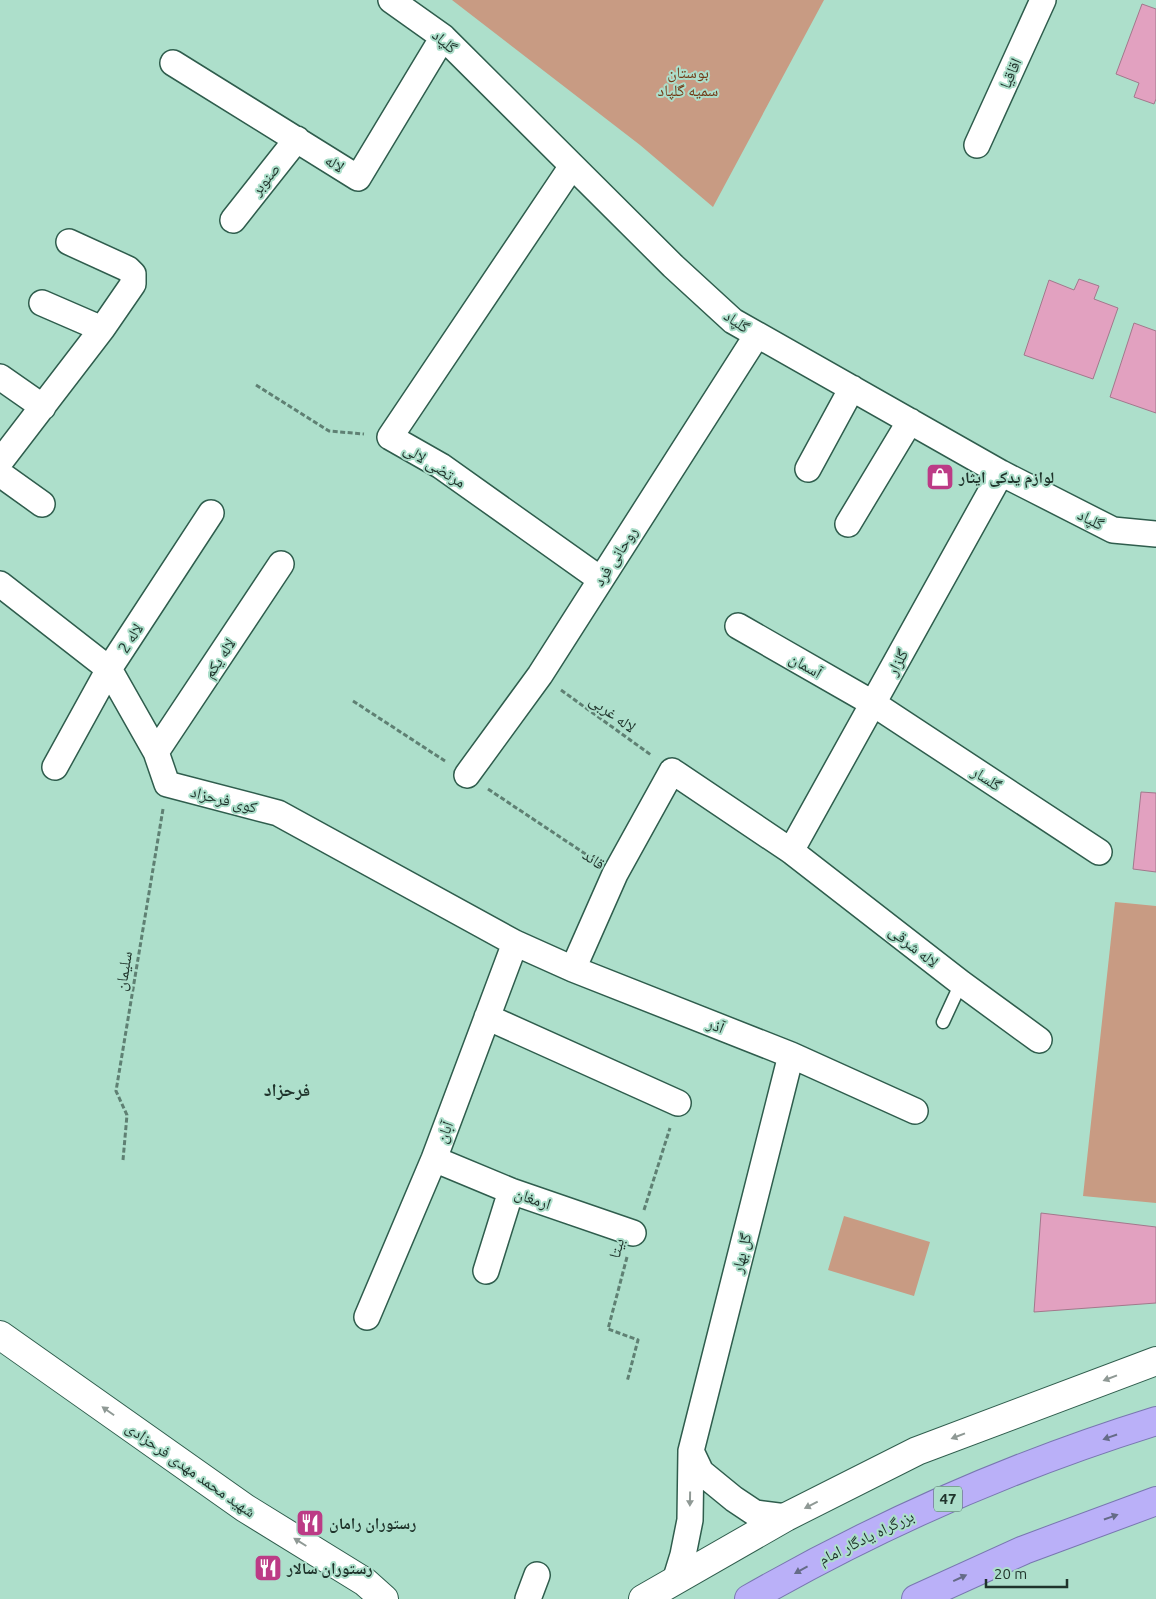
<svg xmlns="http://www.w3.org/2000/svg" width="1156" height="1599" viewBox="0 0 1156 1599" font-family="Ubuntu,'Noto Naskh Arabic',sans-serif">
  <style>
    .green { fill: #c89b83 }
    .building { fill: #e2a1c0; stroke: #a2788c }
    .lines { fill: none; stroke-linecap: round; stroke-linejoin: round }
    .service-casing { stroke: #2f5d4d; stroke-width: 15 }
    .minor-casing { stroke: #2f5d4d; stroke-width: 28 }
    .tertiary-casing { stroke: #2f5d4d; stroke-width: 30 }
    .trunk-casing { stroke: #7877b0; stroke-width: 30 }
    .path { stroke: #5f8073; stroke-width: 3; stroke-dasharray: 5 2.5; stroke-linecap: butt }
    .service { stroke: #fff; stroke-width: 12 }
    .minor { stroke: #fff; stroke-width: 25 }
    .tertiary { stroke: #fff; stroke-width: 28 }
    .trunk { stroke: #bab0f8; stroke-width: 28 }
    .oneway { fill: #8f9995 }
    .oneway2 { fill: #656b87 }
    .labels { text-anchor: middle; stroke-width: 4; stroke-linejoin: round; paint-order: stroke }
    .shield { fill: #addfcb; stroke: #4a675b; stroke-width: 1 }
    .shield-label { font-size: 15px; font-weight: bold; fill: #1f332b }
    .street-label { font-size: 16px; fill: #1f332b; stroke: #addfcb }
    .park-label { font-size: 16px; fill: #713814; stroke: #addfcb }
    .poi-label { font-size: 16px; font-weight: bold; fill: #1f332b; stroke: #addfcb; text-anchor: start }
    .neighbourhood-label { font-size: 18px; font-weight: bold; fill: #1f332b; stroke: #addfcb }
  </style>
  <rect width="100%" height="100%" fill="#addfcb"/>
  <!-- green -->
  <path class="green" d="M452 0H824L713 207 640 145Z
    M1115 902 1156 906V1203L1083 1196Z
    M844 1216 930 1242 914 1296 828 1270Z"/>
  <!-- building -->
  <path class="building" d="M1142 4 1156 9V99L1154 104 1134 97 1139 83 1116 74Z
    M1079 279 1099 286 1094 299 1118 308 1093 379 1024 355 1049 280 1074 290Z
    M1134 323 1156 331V413L1110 397Z
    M1141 792 1156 793V872L1133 869Z
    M1041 1213 1156 1227V1303L1034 1312Z"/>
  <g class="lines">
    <defs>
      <path id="service" d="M943 1022 961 983"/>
      <path id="minor" d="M391 0 443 37 673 266 733 321 1001 473 1113 530 1156 534
        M173 63 358 178 443 37
        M977 145 1043 0
        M572 166 390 437 441 466 600 579
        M233 220 297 139
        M69 242 128 269 133 274V284L102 329
        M0 377 43 407
        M0 462 102 329 42 303
        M808 469 852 388
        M0 474 42 504
        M848 524 910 421
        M0 584 109 669 156 752 167 784 278 813 515 943 573 969 791 1055 915 1111
        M738 626 874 704 1099 852
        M156 752 281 564
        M55 767 109 669 211 513
        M467 775 540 675 757 335
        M791 851 1001 473
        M573 969 615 874 672 771 791 851 961 983 1039 1040
        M487 1017 678 1103
        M434 1159 511 1191 633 1233
        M486 1271 511 1191
        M367 1317 434 1159 515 943
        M691 1451 701 1472 734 1499 755 1513 786 1517
        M675 1581 683 1555 690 1520 691 1451 791 1055
        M528 1599 537 1575"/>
      <path id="tertiary" d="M0 1335 245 1508 365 1582 384 1599
        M643 1599 786 1517 917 1451 1156 1361"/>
      <path id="trunk" d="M749 1599C878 1525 1014 1465 1156 1421
        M916 1599 1024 1550 1156 1501"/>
    </defs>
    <!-- service casing -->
    <use href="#service" class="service-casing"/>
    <!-- minor casing -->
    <use href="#minor" class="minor-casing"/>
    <!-- tertiary casing -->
    <use href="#tertiary" class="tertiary-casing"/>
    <!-- trunk casing -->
    <use href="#trunk" class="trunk-casing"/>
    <!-- path -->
    <path class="path" d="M256 385 329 431 364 434
      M561 690 651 755
      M353 701 445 761
      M488 789 593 859
      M123 1160 127 1115 116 1091 163 809
      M644 1210 670 1128
      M627 1257 608 1329 638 1340 627 1382"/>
    <!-- service -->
    <use href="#service" class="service"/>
    <!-- minor -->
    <use href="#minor" class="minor"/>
    <!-- tertiary -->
    <use href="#tertiary" class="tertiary"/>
    <!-- trunk -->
    <use href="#trunk" class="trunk"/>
  </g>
  <!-- one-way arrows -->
  <defs><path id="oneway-solid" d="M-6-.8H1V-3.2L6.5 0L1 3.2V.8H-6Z" transform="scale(1.25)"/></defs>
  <g class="oneway">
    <use href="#oneway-solid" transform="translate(1110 1378) rotate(159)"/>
    <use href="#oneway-solid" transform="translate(108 1411) rotate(-145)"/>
    <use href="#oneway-solid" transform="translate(958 1436) rotate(159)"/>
    <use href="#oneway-solid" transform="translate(690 1499) rotate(91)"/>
    <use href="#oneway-solid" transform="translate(811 1505) rotate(153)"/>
    <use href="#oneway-solid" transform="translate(300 1542) rotate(-148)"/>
  </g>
  <g class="oneway2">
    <use href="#oneway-solid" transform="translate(1110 1437) rotate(161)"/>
    <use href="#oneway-solid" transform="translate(1111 1517) rotate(-19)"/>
    <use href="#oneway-solid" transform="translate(801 1570) rotate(151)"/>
    <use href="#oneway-solid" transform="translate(960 1578) rotate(-25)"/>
  </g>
  <!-- icons -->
  <defs>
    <symbol id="shop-square" viewBox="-11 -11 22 22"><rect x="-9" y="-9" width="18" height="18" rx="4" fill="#bc3b86" stroke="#addfcb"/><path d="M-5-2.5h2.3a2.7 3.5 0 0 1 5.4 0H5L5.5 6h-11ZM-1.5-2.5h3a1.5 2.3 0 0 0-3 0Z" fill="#fff"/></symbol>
    <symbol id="restaurant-square" viewBox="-11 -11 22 22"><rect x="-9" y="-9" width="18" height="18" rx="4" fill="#bc3b86" stroke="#addfcb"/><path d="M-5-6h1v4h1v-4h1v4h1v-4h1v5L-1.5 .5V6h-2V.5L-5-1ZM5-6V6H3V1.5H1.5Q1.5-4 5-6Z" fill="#fff"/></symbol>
  </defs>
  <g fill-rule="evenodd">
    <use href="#shop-square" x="924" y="461" width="32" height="32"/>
    <use href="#restaurant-square" x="294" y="1507" width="32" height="32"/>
    <use href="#restaurant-square" x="252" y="1552" width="32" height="32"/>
  </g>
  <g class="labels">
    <!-- shield labels -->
    <rect class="shield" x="934" y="1486.5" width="28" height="25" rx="4"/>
    <g class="shield-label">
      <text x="948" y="1504">47</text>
    </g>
    <!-- street labels -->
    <g class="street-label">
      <text transform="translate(445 41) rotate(41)" y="6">گلپاد</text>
      <text transform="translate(1010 73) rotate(-66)" y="6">اقاقیا</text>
      <text transform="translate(335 163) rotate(33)" y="6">لاله</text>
      <text transform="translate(265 179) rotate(-51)" y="6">صنوبر</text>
      <text transform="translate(737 321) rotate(35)" y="6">گلپاد</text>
      <text transform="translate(435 465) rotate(32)" y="6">مرتضی لالی</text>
      <text transform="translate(1091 519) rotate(27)" y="6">گلپاد</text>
      <text transform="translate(615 556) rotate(-57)" y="6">روحانی فرد</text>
      <text transform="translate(130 638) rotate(-57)" y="6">لاله 2</text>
      <text transform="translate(219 658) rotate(-56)" y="6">لاله یکم</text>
      <text transform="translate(897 662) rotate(-61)" y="6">گلزار</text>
      <text transform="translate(806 665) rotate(30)" y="6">آسمان</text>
      <text transform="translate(613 713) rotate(36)" y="6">لاله غربی</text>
      <text transform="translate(987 778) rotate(33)" y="6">گلسار</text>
      <text transform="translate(224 799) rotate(14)" y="6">کوی فرحزاد</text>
      <text transform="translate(594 859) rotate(34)" y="6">قائد</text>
      <text transform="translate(914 946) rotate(38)" y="6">لاله شرقی</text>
      <text transform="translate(123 971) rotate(-81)" y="6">سلیمان</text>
      <text transform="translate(716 1025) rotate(22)" y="6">آذر</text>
      <text transform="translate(444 1132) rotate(-69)" y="6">آبان</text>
      <text transform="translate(533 1198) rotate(19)" y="6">ارمغان</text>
      <text transform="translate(616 1248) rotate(-75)" y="6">بیتا</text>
      <text transform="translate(741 1253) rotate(-76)" y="6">گل بهار</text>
      <text transform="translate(191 1469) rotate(35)" y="6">شهید محمد مهدی فرحزادی</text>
      <text transform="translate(866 1537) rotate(-26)" y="6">بزرگراه یادگار امام</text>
    </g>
    <!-- park labels -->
    <g class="park-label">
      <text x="688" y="78">بوستان<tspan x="688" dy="18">سمیه گلپاد</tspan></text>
    </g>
    <!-- poi labels -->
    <g class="poi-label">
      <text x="959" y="483">لوازم یدکی ایثار</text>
      <text x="329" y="1529">رستوران رامان</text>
      <text x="287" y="1574">رستوران سالار</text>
    </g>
    <!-- neighbourhood labels -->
    <g class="neighbourhood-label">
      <text x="287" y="1096">فرحزاد</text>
    </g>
  </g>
  <!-- scale -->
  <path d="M986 1579v8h81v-8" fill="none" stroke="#1f332b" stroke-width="2.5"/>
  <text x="994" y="1579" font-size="15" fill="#1f332b" stroke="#addfcb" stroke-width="4" paint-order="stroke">20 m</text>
</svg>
